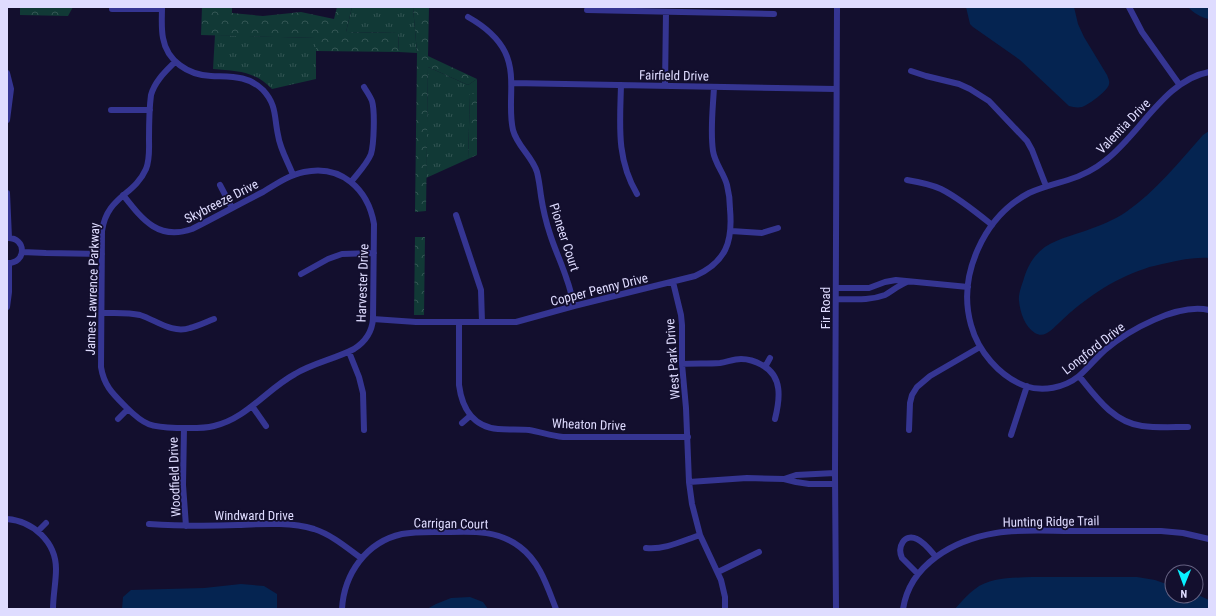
<svg xmlns="http://www.w3.org/2000/svg" width="1216" height="616" viewBox="0 0 1216 616" font-family="'Roboto Condensed',sans-serif">
  <style>
    .grass { fill: url(#grass-tufts) }
    .forest { fill: url(#forest-crowns) }
    .water { fill: #052451 }
    .lines { fill: none; stroke-linecap: round; stroke-linejoin: round }
    .minor { stroke: #353592; stroke-width: 6 }
    .labels { text-anchor: middle; stroke-width: 3.5; stroke-linejoin: round; paint-order: stroke }
    .street-label { font-size: 13px; fill: #dfdcff; stroke: #130f2e }
  </style>
  <defs>
    <pattern id="grass-tufts" width="24" height="20" patternUnits="userSpaceOnUse"><rect width="24" height="20" fill="#113936"/><path d="M3 7l-1-3M5 7V3M7 7l1-3M15 17l-1-3M17 17v-4M19 17l1-3" fill="none" stroke="#335554"/></pattern>
    <pattern id="forest-crowns" width="20" height="18" patternUnits="userSpaceOnUse"><rect width="20" height="18" fill="#113936"/><path d="M2 6a3 3 0 1 1 6 0M12 15a3 3 0 1 1 6 0" fill="none" stroke="#335554"/></pattern>
  </defs>
  <rect width="100%" height="100%" fill="#130f2e"/>
  <!-- grass -->
  <path class="grass" d="M352 7H413L417 53 399 52 398 33 346 32Z
    M215 35 316 38V79L272 89C255 71 237 71 213 69Z
    M428 67 468 85 477 79V94L470 95 468 159 426 178Z"/>
  <!-- forest -->
  <path class="forest" d="M20 7H73L68 16 20 15Z
    M202 7H232V13L263 16 301 12 334 19 337 7H352L346 32 398 33 399 52 316 51V38L201 35Z
    M413 7H429L428 56 477 79 468 85 428 67 426 211 415 212 417 53Z
    M470 94H477V155L468 159Z
    M415 237H425L424 315H414Z"/>
  <!-- water -->
  <path class="water" d="M966 7H1074L1078 24 1084 37 1107 75C1108 78 1110 81 1109 84 1108 91 1088 105 1082 107 1077 108 1073 107 1069 106L1020 60 973 27 970 24Z
    M1188 7H1209V19C1200 17 1194 13 1188 7Z
    M1209 131V258C1195 257 1181 260 1167 263 1159 265 1151 266 1144 269 1113 279 1083 300 1060 322 1053 328 1045 339 1035 333 1025 327 1020 312 1019 301 1018 294 1022 285 1024 278 1035 244 1055 241 1085 231 1099 226 1114 220 1126 212 1156 191 1179 162 1203 135Z
    M1032 577H1137L1155 580 1172 586V596H1196V594L1209 600V609H955C961 602 968 594 975 589 990 577 1014 578 1032 577Z
    M241 584 264 586 277 594V609H122L123 597 131 590 204 588Z
    M470 597 483 602 488 609H427L436 604 451 598Z"/>
  <g class="lines">
    <!-- minor -->
    <path class="minor" d="M162 7C162 17 161 28 163 38 167 61 188 75 211 76 230 77 248 75 263 90 277 105 274 117 278 135 280 149 288 162 293 175
      M1129 7 1142 32 1179 84
      M112 9H162
      M587 10 774 14
      M468 17C484 26 497 36 505 52 517 77 507 104 513 130 517 146 532 156 537 172 539 180 540 188 541 196 543 209 546 222 550 234 555 250 562 264 567 280 570 288 572 297 574 306
      M911 71 926 76 959 84 970 89 989 101 1027 141 1032 150 1046 186
      M1209 72C1165 80 1140 134 1106 160 1095 169 1081 176 1068 180 1055 184 1042 187 1029 193 984 217 957 275 971 325 978 351 999 376 1025 386 1043 392 1064 388 1079 376 1088 368 1096 358 1105 350 1129 330 1177 303 1209 310
      M7 73 11 89 7 120
      M512 83 836 89
      M621 85C620 125 616 158 637 194
      M665 86 666 12
      M111 110H150
      M907 180C919 182 930 184 941 189 959 198 976 212 992 225
      M351 182C358 173 367 164 371 154 374 144 375 111 372 101 370 96 367 92 364 87
      M220 185 232 208
      M7 193 9 238
      M123 195C142 219 158 241 192 229 216 217 239 204 263 192 276 184 289 175 304 172 341 164 368 189 374 224L373 319C372 332 365 342 354 349 335 359 313 363 295 374 267 389 246 419 214 426 202 429 189 428 177 428 151 427 145 426 126 407 113 394 104 386 101 367L102 231C107 196 134 196 146 169 150 159 149 149 149 139 149 124 149 110 151 95 155 81 165 72 175 62
      M456 215 481 290 482 322
      M731 231 762 233 778 228
      M7 238C27 237 27 264 7 263
      M22 252 46 253 102 254
      M301 274 328 259 342 254 374 253
      M673 282 681 315 682 325V364L686 408 689 482 692 504 700 535 721 580 725 597V609
      M837 288H869L885 282 896 280 968 287
      M836 299C853 299 869 301 885 295 892 291 899 285 907 282
      M7 307 9 292V263
      M102 313C114 313 128 312 140 315 156 320 172 334 190 328 198 326 206 322 214 319
      M373 319 416 322H516L574 306 695 276C726 262 733 242 730 209 730 201 729 193 727 185 724 173 715 164 713 151 710 130 713 108 714 87
      M459 322V385C462 408 473 427 498 429 509 430 519 429 529 430 541 432 551 436 563 437H688
      M349 352 359 377 363 393 364 430
      M682 364C695 363 707 364 720 363 727 362 734 359 741 359 749 359 755 361 762 365 783 376 780 399 775 419
      M765 367 770 358
      M1079 376C1096 397 1113 422 1142 426 1157 428 1173 427 1188 427
      M252 406 266 426
      M118 419 128 409
      M462 423 470 416
      M184 428 183 485 186 526
      M909 430 910 403 912 395 917 387 930 376 980 347
      M1011 435 1027 386
      M784 479 796 475 835 473
      M689 482 747 478 784 479 796 482 809 484H835
      M7 519C33 521 56 542 56 569 56 582 53 596 53 609
      M149 524C179 526 208 526 238 525 263 524 290 522 314 529 332 535 346 547 361 558
      M38 531 46 523
      M646 548C665 550 682 541 700 535
      M718 572 759 552
      M918 574 902 558C897 547 904 533 917 539 924 542 931 551 936 557
      M342 609C344 574 366 542 402 534 417 531 434 532 450 532 475 531 499 531 520 547 540 562 547 586 556 609
      M836 609 835 473 837 7
      M903 609C910 564 954 540 996 533 1021 529 1047 531 1072 531 1102 531 1131 531 1161 531L1183 533 1209 539"/>
  </g>
  <g class="labels">
    <!-- street labels -->
    <g class="street-label">
      <text transform="translate(674 75) rotate(1)" y="5">Fairfield Drive</text>
      <text transform="translate(1123 126) rotate(-46)" y="5">Valentia Drive</text>
      <text transform="translate(221 201) rotate(-27)" y="5">Skybreeze Drive</text>
      <text transform="translate(565 237) rotate(72)" y="5">Pioneer Court</text>
      <text transform="translate(362 283) rotate(-88)" y="5">Harvester Drive</text>
      <text transform="translate(92 289) rotate(-88)" y="5">James Lawrence Parkway</text>
      <text transform="translate(599 289) rotate(-14)" y="5">Copper Penny Drive</text>
      <text transform="translate(825 308) rotate(-90)" y="5">Fir Road</text>
      <text transform="translate(1093 348) rotate(-38)" y="5">Longford Drive</text>
      <text transform="translate(672 359) rotate(-94)" y="5">West Park Drive</text>
      <text transform="translate(589 424) rotate(2)" y="5">Wheaton Drive</text>
      <text transform="translate(174 477) rotate(-92)" y="5">Woodfield Drive</text>
      <text x="254" y="520">Windward Drive</text>
      <text transform="translate(1051 521) rotate(-1)" y="5">Hunting Ridge Trail</text>
      <text transform="translate(451 523) rotate(1)" y="5">Carrigan Court</text>
    </g>
  </g>
  <!-- border -->
  <rect width="1216" height="616" fill="none" stroke="#dfdcff" stroke-width="16"/>
  <!-- north arrow -->
  <g transform="translate(1184 584) rotate(181)"><circle r="19" fill="#130f2e" stroke="#656182"/>
  <path d="M0-3L7 15L0 10L-7 15Z" fill="#08f1ff"/>
  <text y="-6" font-size="11" font-weight="bold" text-anchor="middle" fill="#dfdcff">N</text>
  </g>
</svg>
